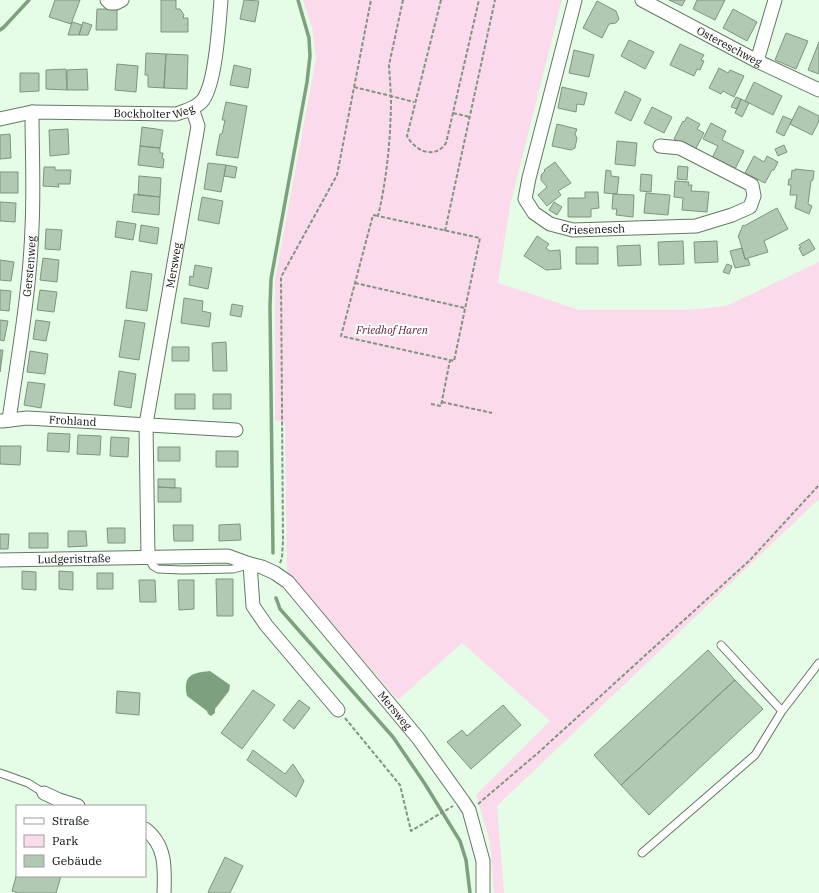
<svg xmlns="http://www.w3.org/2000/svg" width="819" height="893" viewBox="0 0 819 893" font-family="'IBM Plex Serif',serif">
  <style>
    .green { fill: #fbdbeb }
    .water { fill: #7da17e }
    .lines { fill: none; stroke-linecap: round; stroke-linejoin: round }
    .stream { stroke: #7da17e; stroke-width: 3.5 }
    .building { fill: #b1c8b2; stroke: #7e947e }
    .lane-casing { stroke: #637864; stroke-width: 9 }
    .street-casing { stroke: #637864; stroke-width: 15 }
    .path { stroke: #829383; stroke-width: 2; stroke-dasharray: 4 2; stroke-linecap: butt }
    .lane { stroke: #fff; stroke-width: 7 }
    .street { stroke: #fff; stroke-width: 13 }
    .labels { text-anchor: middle; stroke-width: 4; stroke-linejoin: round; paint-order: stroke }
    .street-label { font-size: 11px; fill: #060d06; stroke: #fff }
    .park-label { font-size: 11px; font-style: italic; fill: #5d2345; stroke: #fff }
  </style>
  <rect width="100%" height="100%" fill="#e5fde6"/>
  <!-- green -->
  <path class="green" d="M303 0H562L510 206 498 283 579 310H687L726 306 819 262V499L497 806 504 893H494L490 842 476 795 550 721 462 643 398 700 287 573 285 423 275 420V279L316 58 312 27Z"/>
  <!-- water -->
  <path class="water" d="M210 671 230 685 229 691 215 709V713L211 716 208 714 207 711 187 696C183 675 191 673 210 671Z"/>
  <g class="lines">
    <!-- stream -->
    <path class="stream" d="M0 30 4 27 29 0
      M273 553 270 306 271 279 307 82 310 56 309 38 298 0
      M276 598 280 609 393 737 425 784 460 841 466 860 470 893"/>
  </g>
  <!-- building -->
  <path class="building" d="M55 0H80L71 24 49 17Z
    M161 0H176V9H180L184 15 183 18H188V32H161Z
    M244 0 259 1 255 22 240 19Z
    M669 0H685L682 6Z
    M697 0H725L715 20 693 9Z
    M597 1 616 11 619 19 616 23 609 24 602 38 583 28Z
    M97 9H117V30H96Z
    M733 9 757 22 747 41 723 28Z
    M72 22 82 25 79 35H68Z
    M83 22 92 25 88 35H79Z
    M786 33 808 41 796 69 775 60Z
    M629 40 654 52 645 69 621 56Z
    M819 42V74L808 70Z
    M680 44 704 55 701 60 704 61 700 70 697 69 694 76 670 65Z
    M574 50 594 55 589 77 569 73Z
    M146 53 166 54 164 88 148 87V75H145Z
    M166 54 188 55 187 89 164 88Z
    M117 64 138 66 136 92 115 90Z
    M234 65 251 69 248 88 230 85Z
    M719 68 728 73 730 70 744 76 734 97 723 91 721 94 709 88Z
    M66 69 67 90 46 89V70Z
    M87 69 88 90H67V70Z
    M20 73H39V91L20 92Z
    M754 82 782 96 773 115 745 101Z
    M562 87 587 93 584 105 577 104 576 112 558 108Z
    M625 91 641 99 631 121 615 113Z
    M736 97 741 99 737 109 731 107Z
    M741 99 749 103 742 117 735 113Z
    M226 102 247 106 238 158 216 155 220 134H222L225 120H222Z
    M799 106 819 116V121L812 135 790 124Z
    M652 107 672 117 664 133 644 123Z
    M783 116 792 120 784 136 776 132Z
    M687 117 700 124 697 129 704 133 695 150 674 139 683 121 684 122Z
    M711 123 726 131 722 140 744 151 735 169 712 158 718 146 703 139Z
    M557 124 577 129 575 134 577 138 575 148 571 150 552 146Z
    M142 127 163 130 160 148 140 146Z
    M68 129 69 154 50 156 49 130Z
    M10 134 11 158 0 159V135Z
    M617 141 637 143 635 166 615 164Z
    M784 145 787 152 778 156 775 149Z
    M140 146 160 148V153H163L162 158 164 159 163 168 138 165Z
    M754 156 764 162 767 156 778 162 774 170H772L765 183 745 173Z
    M555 162 571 183 558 191 561 195 547 206 538 195 547 187 541 180V175L545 171 544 170Z
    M208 163 226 165 221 192 204 189Z
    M226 165 237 167 235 178 224 176Z
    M678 166 688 167 687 180 677 179Z
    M44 167H55V170H71L70 184H58L59 187 43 186Z
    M795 169 814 171 813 180 811 181 808 204 812 206 809 214 795 208 797 195H790L791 185H788L789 179H791L792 170 795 171Z
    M606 170 611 171V176L619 177 617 194 604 193Z
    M0 172H18V193H0Z
    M641 174 652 175 651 192 640 191Z
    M139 176 161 178 160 197 138 195Z
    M675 181 689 182 688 185H692L691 191 709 192 707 212 682 210 683 198 674 197Z
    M585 192H598L599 208 591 209V217H568V198H585Z
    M646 193 670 195 668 215 644 213Z
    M134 194 160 197 159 215 132 212Z
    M613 194 634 195 633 217 616 215 617 209H612Z
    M202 197 223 201 219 224 198 220Z
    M0 202 16 203 15 222 0 221Z
    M554 202 562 207 557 215 549 210Z
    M777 208 788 229 764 241 768 252 745 259 739 238 738 237 743 225 744 226Z
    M117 221 136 224 133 240 115 237Z
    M141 225 159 228 157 244 139 241Z
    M46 229 62 230 60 250 45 249Z
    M537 236 549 244 546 248 550 251 560 250 561 269 546 270 524 256Z
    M809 239 815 249 803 256 799 248 801 247 799 245Z
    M683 241 684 264 659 265 658 242Z
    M717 241 718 262 695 263 694 242Z
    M640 245 641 265 618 266 617 246Z
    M576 247H598V264H576Z
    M742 248 745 259H748L750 265 735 268 730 251Z
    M43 258 59 260 57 282 40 280Z
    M0 260 14 262 11 281 0 280Z
    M727 264 732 266 729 274 723 272Z
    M195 265 212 268 208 289 189 285 190 276 193 277Z
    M131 271 152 274 147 311 126 308Z
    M0 290 11 291 9 311 0 310Z
    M40 290 57 292 54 312 37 310Z
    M184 298 203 301 202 311 211 313 209 327 181 323Z
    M232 304 243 306 241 317 230 315Z
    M0 320 8 321 4 341 0 340Z
    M36 320 50 322 46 341 33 339Z
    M125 320 145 323 139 360 119 357Z
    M226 342 227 371H213L212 343Z
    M172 347H189V361H172Z
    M0 350H3L0 372Z
    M30 351 48 354 45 374 27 372Z
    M119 371 136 374 131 408 114 405Z
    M28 382 45 384 41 408 24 405Z
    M175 394H195V409H175Z
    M213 394H231V409H213Z
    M48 433 70 434 69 452 47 451Z
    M78 435 101 436 100 455 77 454Z
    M111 437 129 438 128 457 110 456Z
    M0 446H21L20 465 0 464Z
    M158 447H180V461H158Z
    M216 451H238V467H216Z
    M158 479H175V488L158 487Z
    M158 487 181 488V502H158Z
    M240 524 241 540 219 541V525Z
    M173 525H193V541H174Z
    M107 528H125V543H108Z
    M68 531H86L87 546 68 547Z
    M29 533H48V548H29Z
    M0 534H9L8 549H0Z
    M22 571 36 572V590L22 589Z
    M59 571 73 572V590L59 589Z
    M97 573H113V589H97Z
    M216 579H233V616H217Z
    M139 580H155L156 602H140Z
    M178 580H194V609L179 610Z
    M708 650 735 680 621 785 594 755Z
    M735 680 763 709 649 815 621 785Z
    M253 690 275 705 242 749 221 733Z
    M117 691 140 693 139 715 116 713Z
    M299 700 310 708 294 729 283 720Z
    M503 705 521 725 471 769 447 742 462 730 467 736Z
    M253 750 285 774 293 764 304 781 296 797 247 760Z
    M225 857 243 866 230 893H211L208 892Z
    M17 873V876H61L56 893H18L12 891Z"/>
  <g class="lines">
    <defs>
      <path id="lane" d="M148 557 153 566 158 569 182 570 233 569 248 565
        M721 645 782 711
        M0 773 28 783 44 793
        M642 853 755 755 782 711 819 663"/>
      <g id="street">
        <path d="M107 0 110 3H116L122 0"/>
        <path id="s1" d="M575 0 529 178 525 199 534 213 550 224 573 230 696 226 732 215 750 207 754 196 752 185 680 148 660 146"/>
        <path id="s2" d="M642 0 757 61 819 90"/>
        <path d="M757 61 775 0"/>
        <path id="s3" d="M0 119 32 112 176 114C185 111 197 108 203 100 216 82 219 23 221 0"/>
        <path id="s4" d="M9 420C18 356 30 291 32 227 34 189 32 150 32 112"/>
        <path id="s5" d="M2 421 27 418 236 430"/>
        <path id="s6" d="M148 557 146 424 198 126 192 108"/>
        <path id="s7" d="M0 560 228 556 250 564 262 567 275 573 288 582 418 738 463 801 469 810 483 861V893"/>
        <path d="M250 564 253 606 266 625 338 710"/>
        <path d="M44 793 59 800 78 806"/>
        <path d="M145 829C166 845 165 868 164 893"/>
      </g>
    </defs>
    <!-- lane casing -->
    <use href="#lane" class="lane-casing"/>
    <!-- street casing -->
    <use href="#street" class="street-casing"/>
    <!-- path -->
    <path class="path" d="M403 0 389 65 391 96 414 102
      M441 0 407 136C415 151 435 160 446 143L479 0
      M354 87 391 96C391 136 387 178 378 216L480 238 454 361 341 336 373 215 378 216
      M453 113 470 117
      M445 231 495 0
      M355 283 465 308
      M442 402 492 413
      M431 404 441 406 450 360
      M280 563 282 558 283 540 281 277 337 175 371 0
      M345 718 400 785 411 831 453 806
      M478 804 539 752 750 560 819 485"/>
    <!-- lane -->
    <use href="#lane" class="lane"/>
    <!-- street -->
    <use href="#street" class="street"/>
  </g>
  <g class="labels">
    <!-- street labels -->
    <g class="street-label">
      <text dy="4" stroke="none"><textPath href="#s2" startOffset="99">Ostereschweg</textPath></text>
      <text dy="4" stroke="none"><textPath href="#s3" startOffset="155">Bockholter Weg</textPath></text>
      <text dy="4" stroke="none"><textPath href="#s1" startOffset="285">Griesenesch</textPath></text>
      <text dy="4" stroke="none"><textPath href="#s4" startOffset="155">Gerstenweg</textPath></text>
      <text dy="4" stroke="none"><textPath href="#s6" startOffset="294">Mersweg</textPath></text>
      <text dy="4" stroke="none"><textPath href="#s5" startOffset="71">Frohland</textPath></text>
      <text dy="4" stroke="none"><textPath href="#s7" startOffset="74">Ludgeristraße</textPath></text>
      <text dy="4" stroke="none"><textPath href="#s7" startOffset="461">Mersweg</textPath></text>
    </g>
    <!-- park labels -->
    <g class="park-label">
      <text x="392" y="334">Friedhof Haren</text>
    </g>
  </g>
  <!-- legend -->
  <rect x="16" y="805" width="130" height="72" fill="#ffffff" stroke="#9b9e9b"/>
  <rect x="24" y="818" width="20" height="6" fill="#ffffff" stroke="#9b9e9b"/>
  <text x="52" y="825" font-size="12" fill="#060d06">Straße</text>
  <rect x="24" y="835" width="20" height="12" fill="#fbdbeb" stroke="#9b9e9b"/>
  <text x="52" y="845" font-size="12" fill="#060d06">Park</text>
  <rect x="24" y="855" width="20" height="12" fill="#b1c8b2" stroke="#9b9e9b"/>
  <text x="52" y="865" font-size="12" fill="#060d06">Gebäude</text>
</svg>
